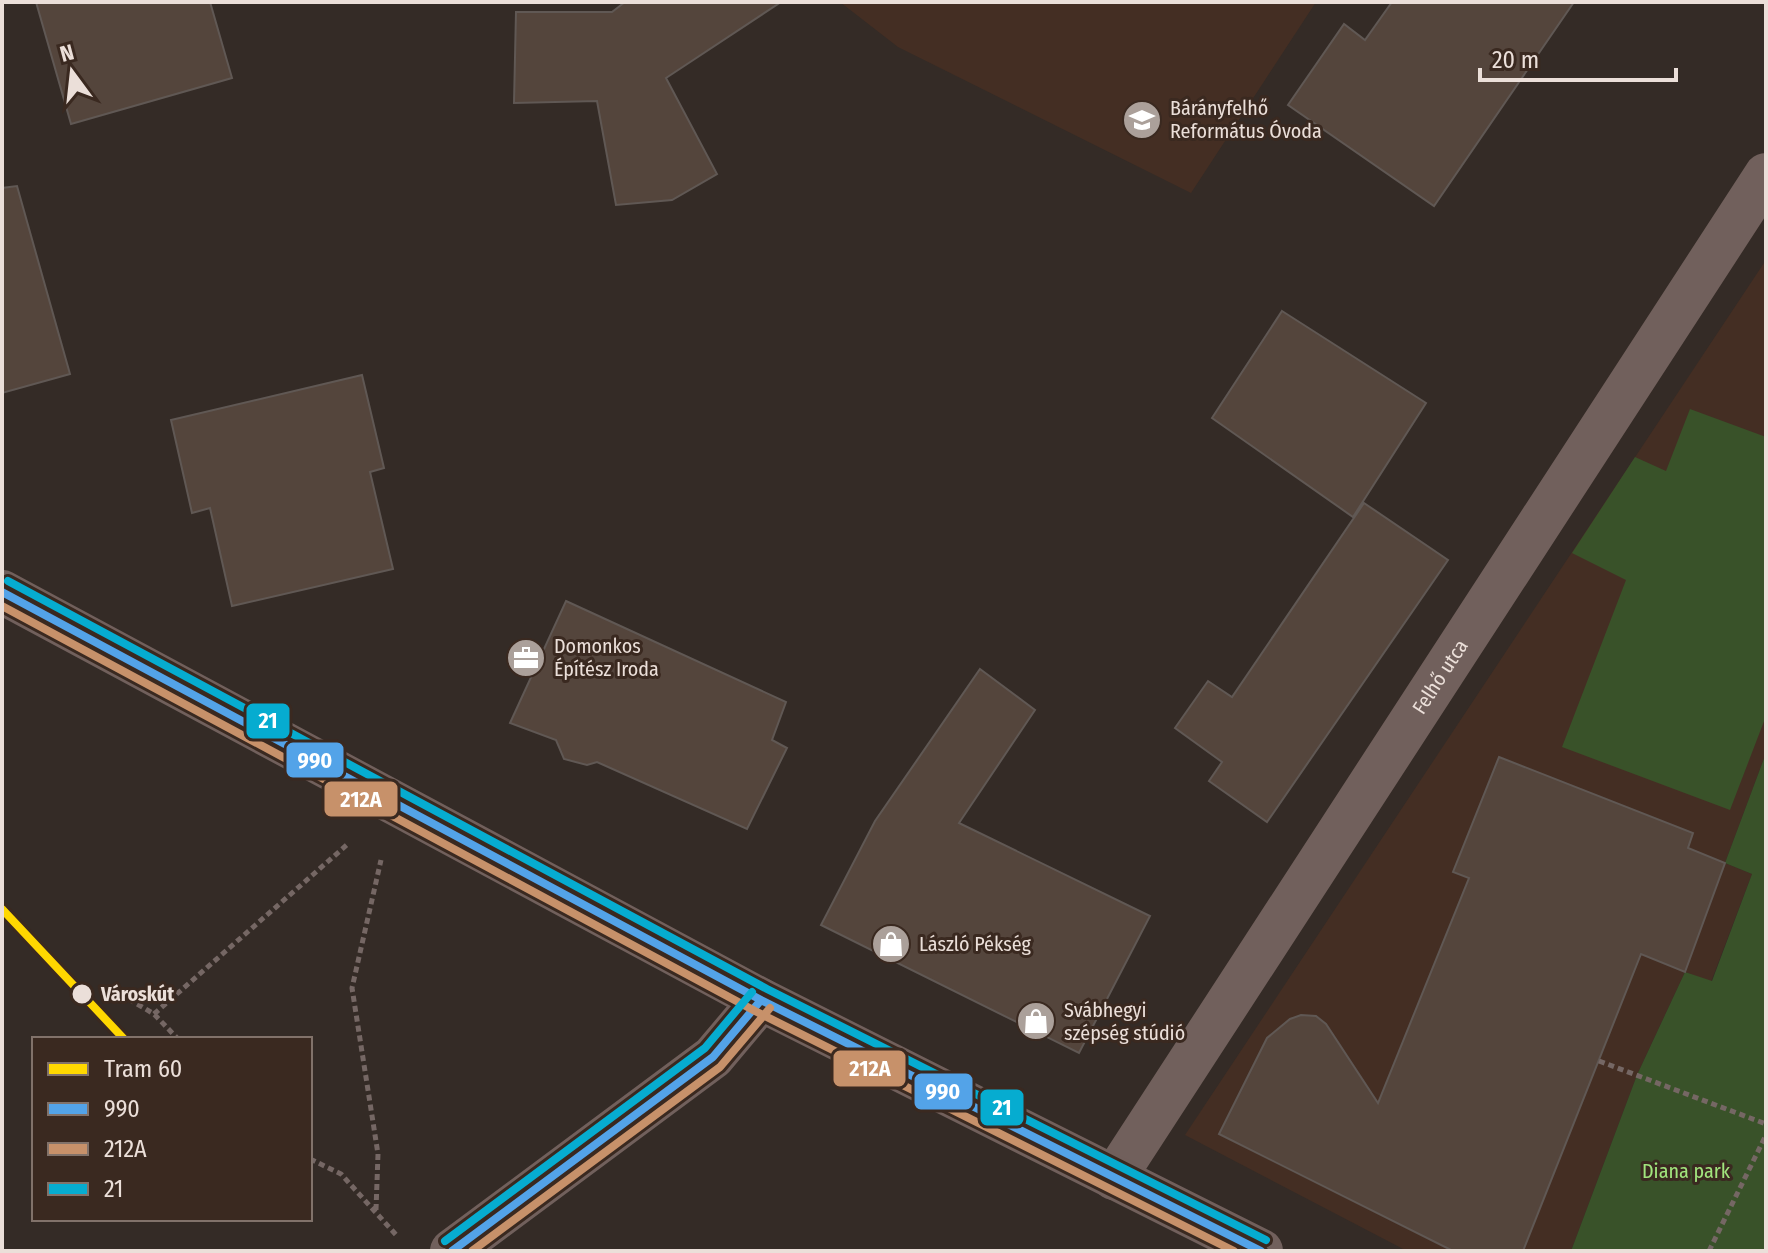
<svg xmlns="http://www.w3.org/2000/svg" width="1768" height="1253" viewBox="0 0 1768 1253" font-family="'Fira Sans Condensed',sans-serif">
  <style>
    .built { fill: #442e23 }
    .green { fill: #395229 }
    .building { fill: #54453c; stroke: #605854; stroke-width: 2 }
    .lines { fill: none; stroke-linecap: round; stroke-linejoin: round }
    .path { stroke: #756764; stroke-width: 5; stroke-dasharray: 6 4; stroke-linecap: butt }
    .minor { stroke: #71605c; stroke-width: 44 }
    .tertiary { stroke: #71605c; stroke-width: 44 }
    .bus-1-casing { stroke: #3a2920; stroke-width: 14 }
    .bus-2-casing { stroke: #3a2920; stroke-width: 14 }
    .bus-3-casing { stroke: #3a2920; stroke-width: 14 }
    .bus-1 { stroke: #53a3e8; stroke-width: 8 }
    .bus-2 { stroke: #c7916a; stroke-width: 8 }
    .bus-3 { stroke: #06acd0; stroke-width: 8 }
    .tram-1-casing { stroke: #3a2920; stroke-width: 14 }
    .tram-1 { stroke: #ffd800; stroke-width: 8 }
    .stop-dot { fill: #ebdfd9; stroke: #3a2920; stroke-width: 3 }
    .labels { text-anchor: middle; stroke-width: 6; stroke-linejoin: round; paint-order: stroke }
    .poi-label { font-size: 20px; fill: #ebdfd9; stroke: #3a2920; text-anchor: start }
    .street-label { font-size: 20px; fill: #ebdfd9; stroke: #3a2920 }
    .stop-label { font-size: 20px; font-weight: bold; fill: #ebdfd9; stroke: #3a2920; text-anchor: start }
    .park-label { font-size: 20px; fill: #a1e47d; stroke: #3a2920 }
    .line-badge { stroke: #3a2920; stroke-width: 3 }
    .badge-label { font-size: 22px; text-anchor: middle; font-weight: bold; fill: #fff }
  </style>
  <rect width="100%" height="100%" fill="#342b26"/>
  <!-- built -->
  <path class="built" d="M840 2H1316L1191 193 898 47Z
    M1766 260V753L1725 863 1752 874 1711 982 1685 972 1637 1075 1571 1251H1407L1185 1135Z"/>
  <!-- green -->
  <path class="green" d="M1690 409 1766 437V716L1730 810 1562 747 1626 580 1572 553 1635 457 1666 471Z
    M1766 753V1251H1571L1637 1075 1685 972 1712 981 1752 874 1725 863Z"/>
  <!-- building -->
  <path class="building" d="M36 2H210L232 78 71 124Z
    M625 2H781L666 78 717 174 672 200 616 205 597 101 514 103 516 12H612Z
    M1392 2H1574L1434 206 1288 105 1344 24 1365 40Z
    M17 186 70 374 2 393V188Z
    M1282 311 1426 403 1353 517 1212 418Z
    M362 375 384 468 370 472 393 569 232 606 210 508 192 513 171 420Z
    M1364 503 1448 560 1267 822 1209 781 1222 762 1175 728 1208 681 1232 697Z
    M566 601 786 702 772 740 787 748 747 829 597 762 587 765 564 759 556 740 510 723Z
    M980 669 1035 710 959 823 1150 916 1079 1053 821 925 875 821Z
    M1499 757 1693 833 1688 848 1725 863 1685 972 1641 954 1523 1251H1453L1219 1134 1267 1038 1290 1019 1301 1015 1316 1016 1326 1024 1378 1103 1469 878 1453 872Z"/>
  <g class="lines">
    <!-- path -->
    <path class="path" d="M120 994 154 1014 178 1039
      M154 1014 349 843
      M1599 1061 1766 1124
      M310 1159 341 1174 398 1237
      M376 1210 378 1154 352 988 381 860
      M1709 1251 1766 1135"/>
    <!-- minor -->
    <g class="minor">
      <path id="s1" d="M1114 1178 1766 175"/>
      <path d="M452 1251 713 1057 761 1000"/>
    </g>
    <!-- tertiary -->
    <path class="tertiary" d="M2 592 761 1000 1261 1251"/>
    <defs>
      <path id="bus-1" d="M2 592 761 1000 1261 1251
        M452 1251 713 1057 761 1000"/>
      <path id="bus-2" d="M2 606 755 1011 1234 1251
        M472 1251 720 1067 770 1008"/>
      <path id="bus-3" d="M8 581 767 989 1266 1240
        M445 1241 705 1048 752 992"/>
    </defs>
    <!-- bus-1 casing -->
    <use href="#bus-1" class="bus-1-casing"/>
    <!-- bus-2 casing -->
    <use href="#bus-2" class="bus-2-casing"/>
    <!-- bus-3 casing -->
    <use href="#bus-3" class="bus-3-casing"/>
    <!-- bus-1 -->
    <use href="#bus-1" class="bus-1"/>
    <!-- bus-2 -->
    <use href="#bus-2" class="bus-2"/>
    <!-- bus-3 -->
    <use href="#bus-3" class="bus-3"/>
    <defs>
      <path id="tram-1" d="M2 909 124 1039"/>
    </defs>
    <!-- tram-1 casing -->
    <use href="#tram-1" class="tram-1-casing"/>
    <!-- tram-1 -->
    <use href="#tram-1" class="tram-1"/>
  </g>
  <!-- icons -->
  <defs>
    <symbol id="school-disc" viewBox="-11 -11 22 22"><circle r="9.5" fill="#aba09a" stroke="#3a2920"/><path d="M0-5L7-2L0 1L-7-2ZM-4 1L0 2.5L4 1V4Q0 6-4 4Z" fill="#fff"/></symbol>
    <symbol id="office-disc" viewBox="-11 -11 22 22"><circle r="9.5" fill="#aba09a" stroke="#3a2920"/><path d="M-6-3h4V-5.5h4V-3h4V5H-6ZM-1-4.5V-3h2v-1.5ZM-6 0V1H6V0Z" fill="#fff"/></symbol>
    <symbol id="shop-disc" viewBox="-11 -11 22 22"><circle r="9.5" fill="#aba09a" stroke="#3a2920"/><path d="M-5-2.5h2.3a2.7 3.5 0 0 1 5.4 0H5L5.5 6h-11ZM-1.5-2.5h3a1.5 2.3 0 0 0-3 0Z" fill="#fff"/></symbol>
  </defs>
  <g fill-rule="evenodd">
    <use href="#school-disc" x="1120" y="98" width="44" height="44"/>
    <use href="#office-disc" x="504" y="636" width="44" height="44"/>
    <use href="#shop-disc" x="869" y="922" width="44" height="44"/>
    <use href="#shop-disc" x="1014" y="999" width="44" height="44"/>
  </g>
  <!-- markers -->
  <circle class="stop-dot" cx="82" cy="994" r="11"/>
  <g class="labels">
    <!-- poi labels -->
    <g class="poi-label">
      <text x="1170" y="115">Bárányfelhő<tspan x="1170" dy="23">Református Óvoda</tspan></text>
      <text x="554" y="653">Domonkos<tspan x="554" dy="23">Építész Iroda</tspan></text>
      <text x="919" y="951">László Pékség</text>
      <text x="1064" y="1017">Svábhegyi<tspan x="1064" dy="23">szépség stúdió</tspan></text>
    </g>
    <!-- street labels -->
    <g class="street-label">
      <text dy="7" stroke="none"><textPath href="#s1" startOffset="598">Felhő utca</textPath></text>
    </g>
    <!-- stop labels -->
    <g class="stop-label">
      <text x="101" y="1001">Városkút</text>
    </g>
    <!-- park labels -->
    <g class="park-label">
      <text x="1686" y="1178">Diana park</text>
    </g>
  </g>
  <g class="line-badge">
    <rect x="245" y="702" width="46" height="38" rx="8" fill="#06acd0"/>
    <rect x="285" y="741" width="60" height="38" rx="8" fill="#53a3e8"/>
    <rect x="323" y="780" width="76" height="38" rx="8" fill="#c7916a"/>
    <rect x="832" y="1049" width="75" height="39" rx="8" fill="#c7916a"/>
    <rect x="913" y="1072" width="61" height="39" rx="8" fill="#53a3e8"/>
    <rect x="979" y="1088" width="46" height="39" rx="8" fill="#06acd0"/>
  </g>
  <g class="badge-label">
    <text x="268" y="728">21</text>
    <text x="315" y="768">990</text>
    <text x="361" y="807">212A</text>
    <text x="870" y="1076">212A</text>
    <text x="943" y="1099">990</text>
    <text x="1002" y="1115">21</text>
  </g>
  <!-- border -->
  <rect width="1768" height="1253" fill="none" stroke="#ebdfd9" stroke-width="8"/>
  <!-- legend -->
  <rect x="32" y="1037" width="280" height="184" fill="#3a2920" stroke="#81726a" stroke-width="2"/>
  <rect x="48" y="1063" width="40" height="12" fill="#ffd800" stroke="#81726a" stroke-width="2"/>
  <text x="104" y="1077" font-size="24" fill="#ebdfd9">Tram 60</text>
  <rect x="48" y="1103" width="40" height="12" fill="#53a3e8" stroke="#81726a" stroke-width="2"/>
  <text x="104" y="1117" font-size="24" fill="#ebdfd9">990</text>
  <rect x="48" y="1143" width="40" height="12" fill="#c7916a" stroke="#81726a" stroke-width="2"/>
  <text x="104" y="1157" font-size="24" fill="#ebdfd9">212A</text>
  <rect x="48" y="1183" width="40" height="12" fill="#06acd0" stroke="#81726a" stroke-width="2"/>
  <text x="104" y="1197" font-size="24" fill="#ebdfd9">21</text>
  <!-- north arrow -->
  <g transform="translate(72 72) rotate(345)" stroke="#3a2920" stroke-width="6" paint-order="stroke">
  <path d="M0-6L14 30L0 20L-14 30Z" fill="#ebdfd9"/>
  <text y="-12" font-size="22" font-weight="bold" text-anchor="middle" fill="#ebdfd9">N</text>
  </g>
  <!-- scale -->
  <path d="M1480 68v12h196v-12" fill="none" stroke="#ebdfd9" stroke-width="4"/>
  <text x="1492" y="68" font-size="24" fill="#ebdfd9" stroke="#3a2920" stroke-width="6" paint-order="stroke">20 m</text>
</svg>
